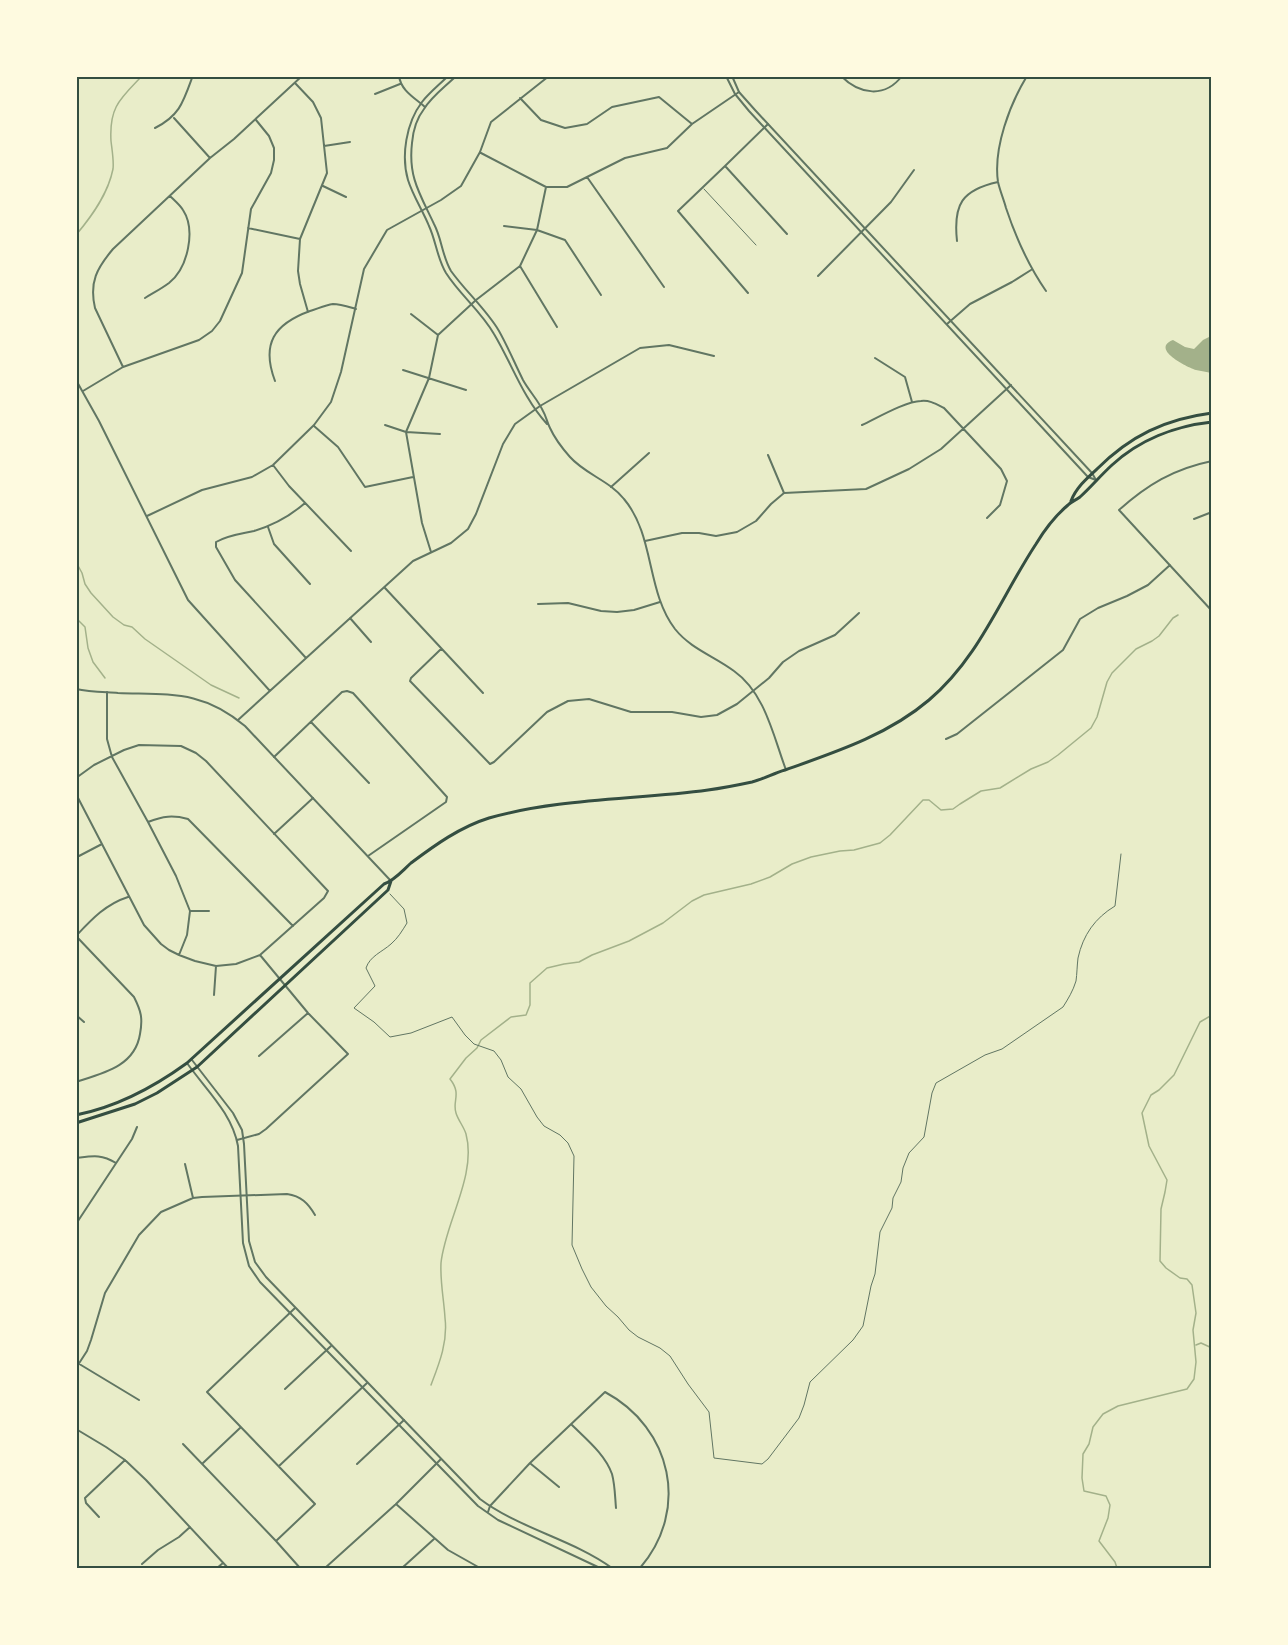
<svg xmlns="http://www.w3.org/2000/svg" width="1288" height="1645" viewBox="0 0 1288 1645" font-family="'Exo 2',sans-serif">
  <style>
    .water { fill: #a3b18a }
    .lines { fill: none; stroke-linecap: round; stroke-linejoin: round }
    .stream { stroke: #a3b18a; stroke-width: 1.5 }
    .service { stroke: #617663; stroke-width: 1 }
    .minor { stroke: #617663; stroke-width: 2 }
    .tertiary { stroke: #617663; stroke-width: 2 }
    .secondary { stroke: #344e41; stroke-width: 3 }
    .neatline { fill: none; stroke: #344e41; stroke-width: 2 }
  </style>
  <rect width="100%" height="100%" fill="#e9edc9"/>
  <!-- water -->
  <path class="water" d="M1211 336V373C1207 372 1201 371 1196 370 1187 367 1150 349 1173 340L1185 347 1194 349 1203 340Z"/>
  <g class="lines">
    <!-- stream -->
    <path class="stream" d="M76 235C92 216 108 194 113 169 114 161 112 150 111 141 109 107 120 99 142 76
      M76 562 82 573 85 584 91 593 113 617 124 625 132 627 145 639 211 685 239 698
      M76 615 77 619 85 627 88 648 93 662 105 678
      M1196 1345 1201 1343 1212 1348
      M431 1385C439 1364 448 1342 445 1318 444 1300 440 1282 441 1263 445 1223 477 1175 466 1134 464 1127 458 1120 456 1113 452 1101 462 1094 450 1079L466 1058 477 1048 481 1040 511 1017 526 1015 530 1005V983L547 968 564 964 579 962 592 955 629 941 663 923 692 901 704 895 751 884 770 877 792 864 811 857 840 851 854 850 880 843 890 835 923 800H929L941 810 953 809 960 804 981 791 1000 788 1031 769 1048 762 1058 755 1091 728 1097 717 1107 682 1112 673 1136 649 1152 641 1159 636 1173 618 1178 615
      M1117 1568 1115 1562 1099 1541 1108 1518 1110 1505 1106 1496 1084 1491 1082 1478 1083 1454 1089 1444 1093 1427 1103 1414 1118 1406 1187 1389 1194 1379 1196 1362 1193 1330 1196 1313 1192 1285 1187 1279 1180 1278 1166 1268 1160 1261 1161 1209 1165 1192 1167 1180 1149 1146 1142 1113 1151 1095 1159 1090 1174 1075 1200 1022 1212 1015"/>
    <!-- service -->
    <path class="service" d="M704 189 756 245
      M390 894 404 909 407 923C402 931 398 938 391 944 382 952 370 956 366 968L375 986 354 1008 374 1022 390 1037 411 1033 452 1017 465 1035 474 1044 494 1051 501 1060 508 1077 521 1089 537 1117 544 1126 560 1135 568 1143 574 1156 572 1245 582 1269 591 1287 606 1306 618 1317 629 1330 638 1337 660 1348 670 1356 688 1384 709 1412 714 1458 762 1464 768 1459 799 1418 804 1405 810 1382 853 1340 863 1326 871 1286 875 1274 880 1232 892 1208 893 1198 901 1182 903 1168 909 1153 924 1137 932 1093 936 1083 985 1055 1002 1049 1063 1007C1068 999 1073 991 1076 981 1077 974 1077 966 1078 958 1083 935 1095 918 1115 906L1121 854"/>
    <!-- minor -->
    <path class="minor" d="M399 76C401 91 415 98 425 107
      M841 76C860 95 885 98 902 76
      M1027 76C1010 104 993 148 998 182 1000 191 1004 200 1006 208 1016 238 1028 265 1046 291
      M295 83 313 102 321 118 327 173 300 239 298 271 300 284 308 312
      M375 94 400 84
      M520 98 541 120 565 128 587 124 612 107 659 97 692 124
      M174 118 210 158
      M155 128C179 116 183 103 192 78
      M324 146 350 142
      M481 153 546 187H567L625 158 667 148 692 124 739 92
      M726 167 787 234
      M587 177 664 287
      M323 186 346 197
      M504 226 537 230 565 240 601 295
      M248 228 300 239
      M957 241C953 204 962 190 998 182
      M520 266 557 327
      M818 276 891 202 914 170
      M748 293 678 211 725 166 768 124
      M145 298C153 293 161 289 169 283 188 268 196 230 183 210 180 205 174 200 170 196
      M411 314 438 335
      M947 324 970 304 1012 282 1031 270
      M875 358 905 377 912 402
      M123 367 95 308C89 282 97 268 113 249L210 158 234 139 302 76
      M403 370 466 390
      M76 380 99 421 188 600 270 691
      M275 381C261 344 274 324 310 311 317 309 325 305 333 304 340 304 349 307 356 309
      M83 391 123 367 199 340 212 331 220 321 242 273 251 209 271 173 274 160V148L269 136 256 120
      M385 425 406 432 440 434
      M862 425C877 418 906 401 921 401 930 400 936 404 944 408L1001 469 1007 481 1000 505 987 518
      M314 426 338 447 365 487 413 477
      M768 455 784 493
      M1212 461C1173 469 1147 485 1119 510L1212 611
      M273 465 289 486 351 551
      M611 487 649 453
      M305 503C289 517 274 525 254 531 240 534 228 535 216 542V547L235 580 306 658
      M147 516 202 490 252 477 273 465 314 425 331 402 341 372 364 269 387 230 441 200 461 186 480 152 491 122 549 76
      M1194 519 1212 512
      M268 527 274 544 310 584
      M645 541 682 533H699L716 536 737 532 756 521 771 504 784 493 866 489 909 469 941 449 1011 385
      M431 552 422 523 406 432 429 378 438 335 476 300 520 266 537 230 546 187
      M385 588 483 693
      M538 604 568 603 601 611 617 612 634 610 660 602
      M350 618 371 642
      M441 649 411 678 410 681 490 764 494 762 547 712 568 701 589 699 631 712H672L701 717 717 715 737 704 769 678 783 662 799 651 835 635 859 613
      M107 692V739L112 757 148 822 176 876 190 911 187 935 179 955
      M238 720 413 561 451 543 468 529 476 514 503 444 515 424 540 406 640 348 669 345 714 356
      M311 722 369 783
      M946 739 957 734 1063 650 1080 619 1098 608 1127 596 1148 585 1170 565
      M274 757 342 692 347 691 353 693 447 797 446 802 368 856
      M76 778 94 765 124 750 139 745 181 746 196 753 206 761 328 891 324 898 260 955 236 964 216 966 195 961 179 955 169 950 161 944 144 925 76 794
      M148 822C163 816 173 815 188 819L293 926
      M274 834 313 798
      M79 856 102 844
      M190 911H209
      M76 936 134 997C141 1011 143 1018 140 1034 135 1066 104 1073 76 1082
      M76 936C92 919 106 904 128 897
      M214 995 216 966
      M76 1015 84 1022
      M259 1056 308 1013
      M237 1140 259 1134 266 1129 348 1054 308 1013 260 955
      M76 1158C93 1156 101 1154 116 1163
      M185 1164 193 1198
      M76 1224 132 1139 137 1127
      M76 1362 139 1400
      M76 1368 87 1351 91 1340 105 1293 139 1235 161 1212 193 1198 202 1197 287 1194C301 1196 308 1203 315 1215
      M285 1389 331 1346
      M572 1425C586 1439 605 1454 612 1474 615 1485 615 1497 616 1508
      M76 1429 106 1447 125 1460 146 1480 228 1568
      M183 1444 276 1541 300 1568
      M203 1463 240 1428
      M357 1464 404 1420
      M531 1464 559 1487
      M279 1466 367 1383
      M396 1504 448 1550 480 1568
      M488 1512 490 1506 530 1463 605 1392C672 1428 690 1510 640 1568
      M99 1517 86 1503 85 1498 125 1460
      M276 1541 315 1504 207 1392 295 1308
      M142 1564 158 1550 179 1537 190 1527
      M217 1568 223 1563
      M325 1568 396 1504 441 1459
      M402 1568 434 1539"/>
    <!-- tertiary -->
    <path class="tertiary" d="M448 76C439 85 429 93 422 102 406 123 401 156 408 180 413 196 423 211 429 226 436 241 437 258 446 273 460 295 481 311 494 334 512 364 523 398 547 424
      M456 76C445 87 432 96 424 109 417 118 413 131 412 143 408 177 420 194 434 224 442 239 442 256 451 271 466 292 486 309 499 331 508 347 515 364 523 380 529 391 538 400 543 411 546 416 547 422 550 428 555 439 562 448 570 457 585 474 610 481 624 499 655 536 646 591 675 629 691 649 714 656 734 671 765 693 773 735 786 770
      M726 76 735 94 749 111 1088 477 1096 480
      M732 76 739 92 755 110 1092 473 1096 480
      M76 689C90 692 105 692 118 693 171 695 202 690 245 726L391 881
      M192 1060 233 1113 242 1130 244 1144 249 1241 255 1262 266 1277 480 1499C520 1529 572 1539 612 1568
      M187 1063C206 1090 232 1113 238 1146L243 1243 249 1266 260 1282 478 1506 498 1520 600 1568"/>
    <!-- secondary -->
    <path class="secondary" d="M1071 501C1076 488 1086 479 1097 469 1130 436 1165 419 1212 413
      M76 1115C117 1107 154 1087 187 1063L384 884C395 880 402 871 411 863 435 845 460 827 489 818 560 798 635 800 708 790 723 788 738 785 752 782 764 779 774 773 785 770 836 752 888 735 929 700 979 658 1001 597 1036 544 1045 529 1055 516 1068 505 1071 502 1076 500 1080 497 1091 487 1101 475 1112 465 1139 440 1175 426 1212 422
      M76 1123 135 1104 157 1093 197 1067 388 890 391 881"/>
  </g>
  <!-- border -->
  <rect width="1288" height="1645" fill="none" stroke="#fefae0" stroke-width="156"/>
  <rect x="78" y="78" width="1132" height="1489" class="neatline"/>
</svg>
